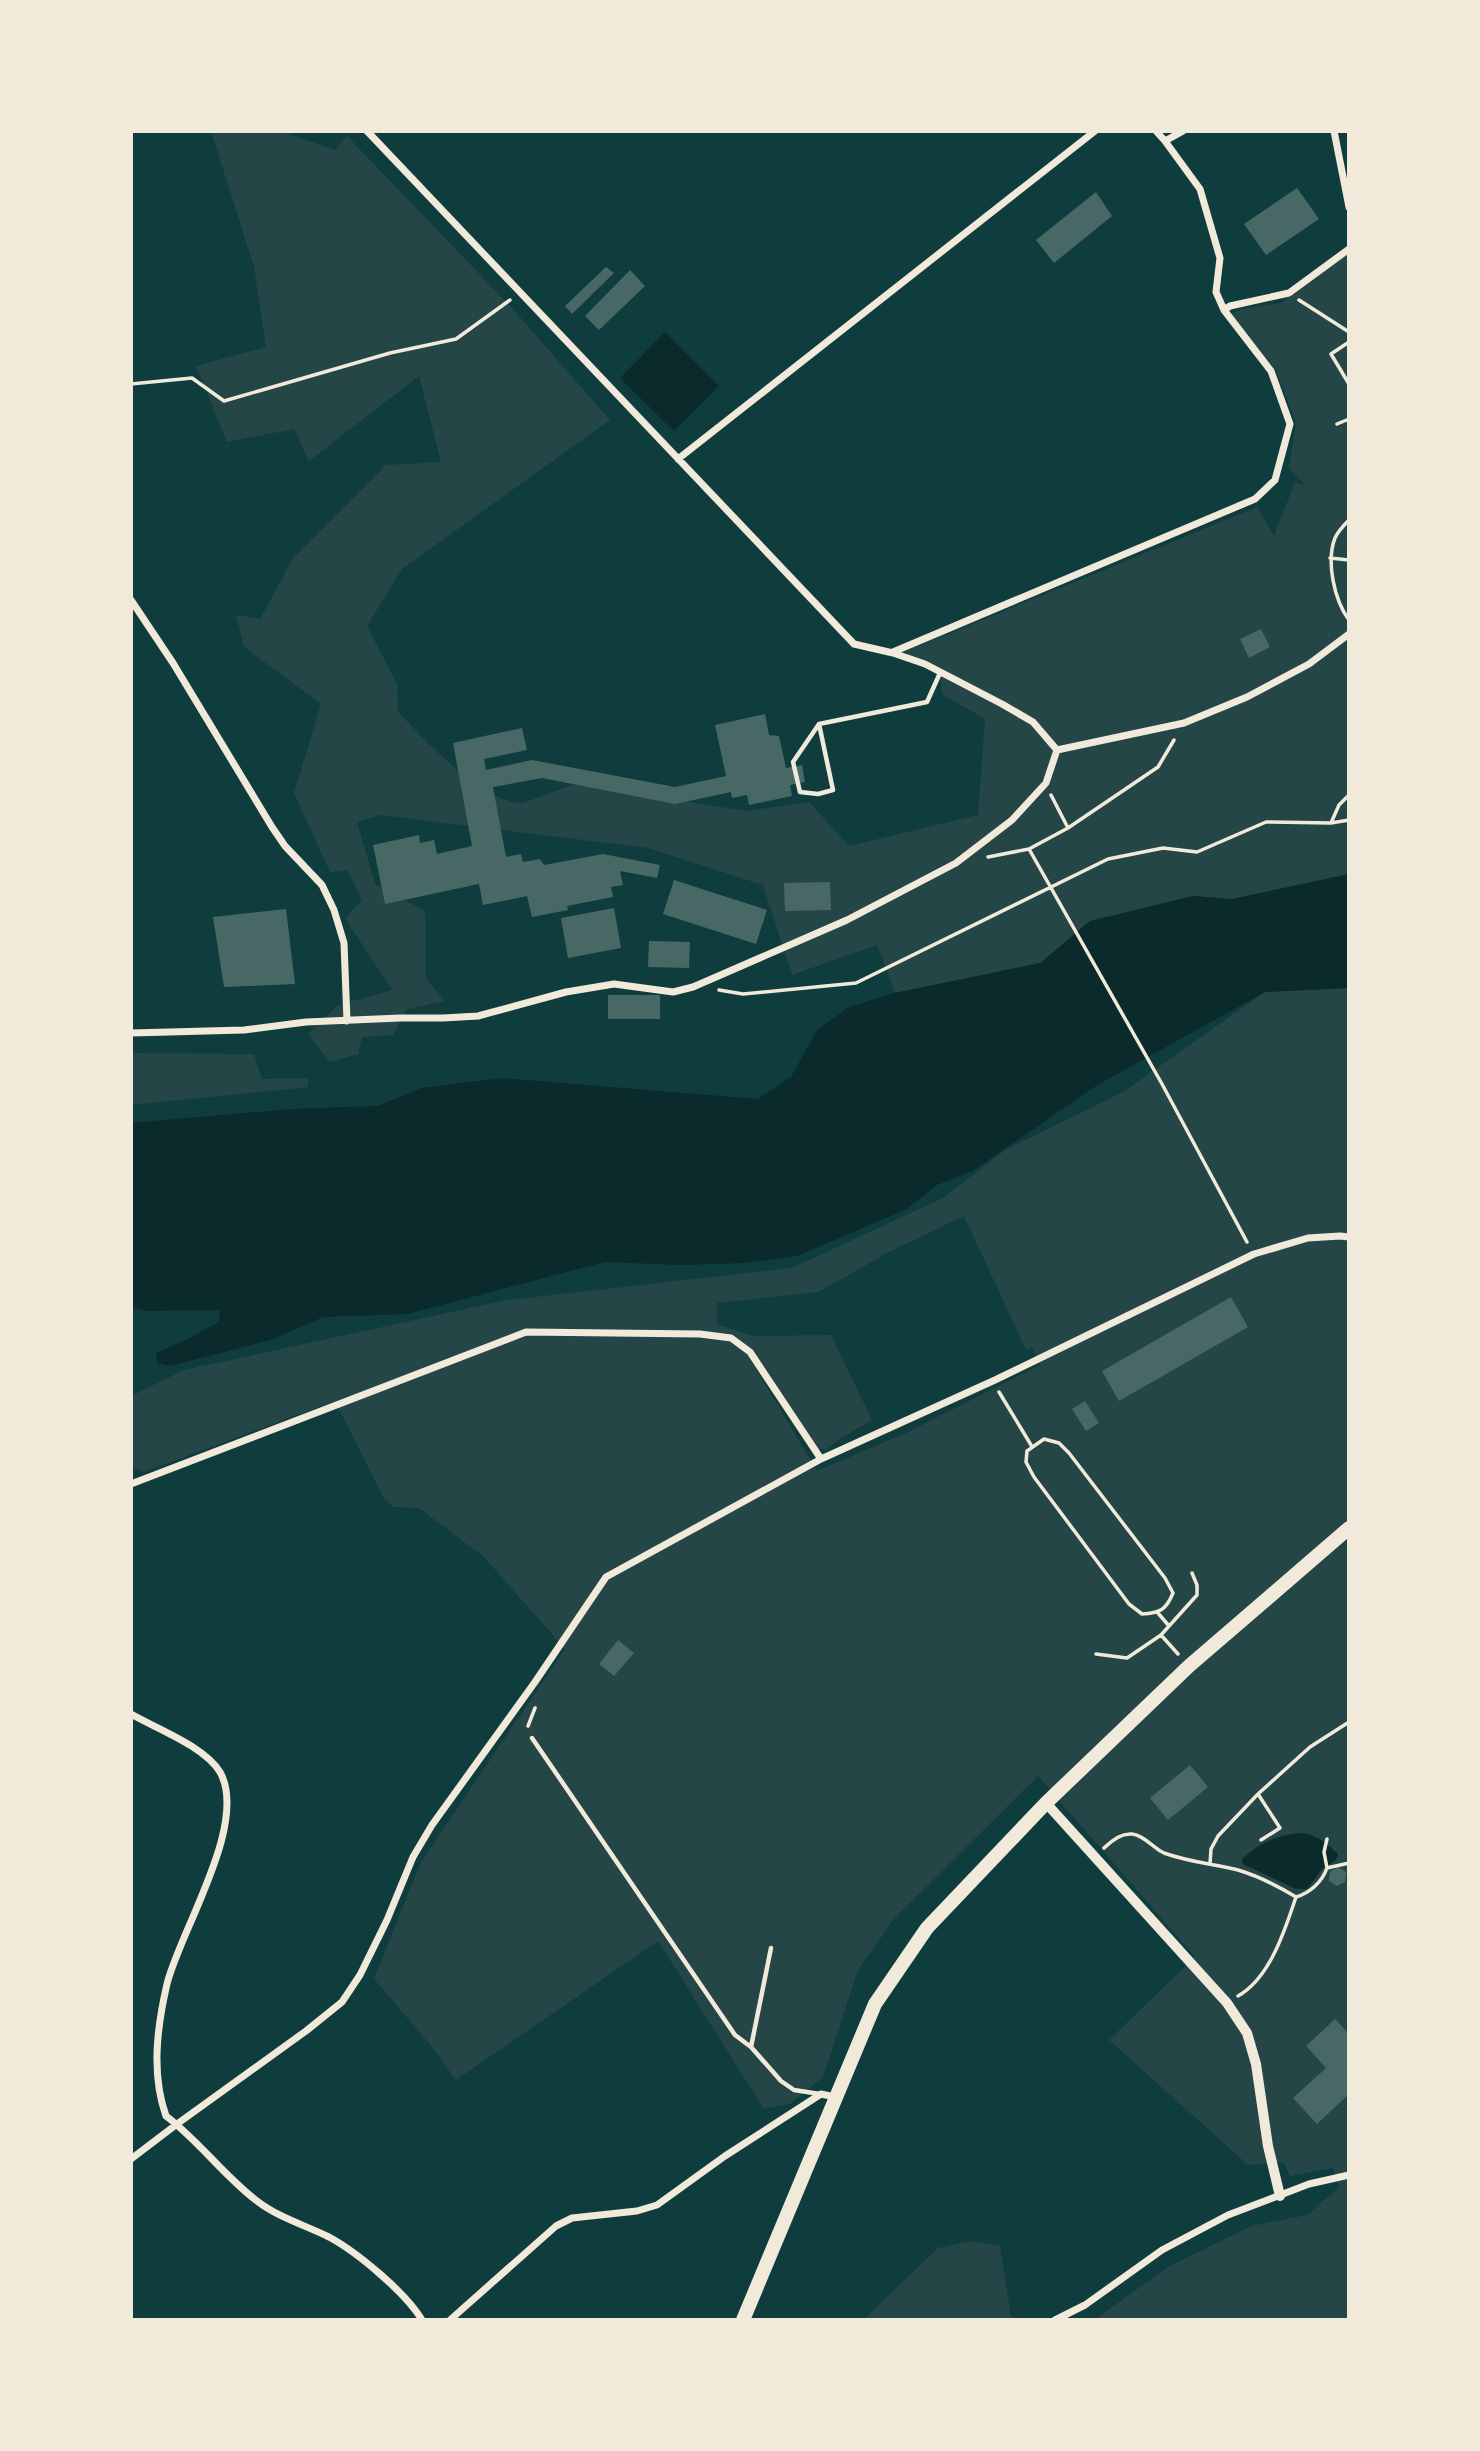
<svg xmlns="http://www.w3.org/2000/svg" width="1480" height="2451" viewBox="0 0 1480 2451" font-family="Bitter,serif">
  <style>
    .green { fill: #244646; fill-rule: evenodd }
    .water { fill: #0a2a2b }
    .building { fill: #486865 }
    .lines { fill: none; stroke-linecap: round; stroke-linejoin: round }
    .path { stroke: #f1e9da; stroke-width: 3.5 }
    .service { stroke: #f1e9da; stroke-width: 4.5 }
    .minor { stroke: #f1e9da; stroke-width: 7 }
    .tertiary { stroke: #f1e9da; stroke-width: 10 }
    .primary { stroke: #f1e9da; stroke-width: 14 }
  </style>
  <rect width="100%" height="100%" fill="#0f3d3e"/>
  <!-- green -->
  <path class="green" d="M211 131H289L291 135 335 150 347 136 511 307 610 420 402 569 367 626 397 684 398 712C424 739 483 804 523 803L575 784 747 811 809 802 849 846 978 815 985 719 942 694 940 672 927 662 904 652 1257 507 1274 536 1295 482 1305 485 1289 468 1296 423 1276 370 1230 314 1241 309 1281 303 1349 253V874L1232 899 1193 896 1090 921 1041 963 895 993 877 945 792 975 763 885 648 848 380 815 357 822 375 884 425 911 426 978 445 1001 407 1009 393 1035 362 1037 358 1054 330 1062 308 1034 338 1005 392 990 345 918 362 900 348 870 330 872 294 793 321 704 244 647 236 615 260 619 293 558 386 465 441 462 419 376 309 461 294 429 227 442 196 366 266 347 254 267Z
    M1349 988V2320H1094L1168 2267 1251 2226 1307 2215 1339 2187 1333 2168 1290 2176 1283 2162 1248 2165 1109 2040 1195 1957 1038 1776 894 1919 858 1970 823 2077 790 2104 764 2109 658 1941 456 2080 428 2042 374 1979 421 1862 565 1649 484 1557 419 1508 393 1507 384 1499 335 1401 144 1472 131 1467V1396L184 1370 507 1300 792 1268 943 1198 1005 1150 1123 1092 1265 992ZM964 1216 1026 1350 1032 1347 1040 1365 908 1432 817 1471 747 1354 729 1342 704 1338 722 1334 752 1349 811 1447 826 1450 841 1438 872 1420 831 1335 753 1336 717 1324V1303L819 1292 887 1253Z
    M131 1053 254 1054 262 1079 308 1078V1087L131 1105Z
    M971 2241 1000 2246 1011 2315 1015 2320H863L938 2248Z"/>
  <!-- water -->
  <path class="water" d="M665 332 719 386 674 431 620 378Z
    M1349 874V988L1265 992 1096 1086 974 1170 937 1185 905 1210 797 1256 746 1263 681 1265 605 1262 407 1314 323 1317 274 1339 170 1366 157 1363 156 1353 186 1340 219 1322 220 1310 146 1311 131 1308V1123L290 1109 377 1106 421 1088 502 1078 758 1099 791 1077 817 1030 849 1007 895 993 1040 963 1090 921 1193 896 1232 899Z
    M1297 1833C1315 1833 1325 1842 1338 1854L1336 1860 1323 1868 1307 1889H1296L1243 1864 1242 1859C1257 1844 1276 1836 1297 1833Z"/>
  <!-- building -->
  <path class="building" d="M1297 188 1319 219 1266 255 1244 224Z
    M1096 192 1112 216 1054 263 1036 240Z
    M606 267 614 273 572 314 565 306Z
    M630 270 645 286 599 330 585 316Z
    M1261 629 1270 647 1249 658 1240 639Z
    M765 714 769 735 779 736 786 768 802 765 805 782 790 785 792 796 749 805 747 795 732 798 731 792 675 804 542 778 493 787 506 857 521 854 523 862 540 859 544 865 603 854 660 865 657 878 620 871 623 885 611 887 613 897 567 906 568 910 532 917 527 896 483 905 479 884 385 904 373 845 419 835 420 843 434 840 437 854 472 846 453 743 522 728 527 750 484 759 486 770 532 760 675 787 726 776 715 725Z
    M674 880 767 910 756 944 663 914Z
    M830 882 831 910 785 911 784 883Z
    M614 908 621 948 568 958 561 918Z
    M286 909 295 984 224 987 213 917Z
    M649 941 690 942 689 968 648 967Z
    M608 995H660V1019H608Z
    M1231 1297 1248 1327 1119 1401 1102 1371Z
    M1085 1401 1099 1423 1086 1431 1072 1409Z
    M618 1640 634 1653 614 1676 599 1664Z
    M1190 1765 1208 1787 1168 1820 1150 1798Z
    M1338 1867 1346 1872 1345 1882 1337 1886 1329 1881 1330 1872Z
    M1335 2019 1349 2034V2094L1317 2124 1293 2098 1326 2068 1306 2046Z"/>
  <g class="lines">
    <!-- path -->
    <path class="path" d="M1299 300 1349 332
      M1349 342 1331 354 1349 384
      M131 384 192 378 224 401 390 353 456 339 510 300
      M1337 424 1349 419
      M1349 520C1344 525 1338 531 1335 538 1326 561 1334 600 1349 620
      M1330 558 1349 560
      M1051 795 1068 828 1158 767 1174 740
      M1331 823 1349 820
      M1029 849 1162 1084 1247 1242
      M988 857 1029 849 1068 828
      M719 990 743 994 856 983 1108 859 1163 848 1197 852 1266 822 1331 823 1339 805 1349 795
      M999 1392 1031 1445
      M1044 1439 1059 1443 1069 1453 1165 1578 1173 1593C1166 1610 1160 1613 1142 1614L1129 1604 1034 1477 1026 1462 1027 1451Z
      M1158 1613 1169 1626
      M1161 1635 1178 1654
      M1096 1654 1127 1658 1161 1635 1197 1595V1585L1192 1573
      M528 1726 535 1708
      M1258 1794 1280 1828 1261 1840
      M1327 1839 1324 1852 1327 1868
      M1104 1848C1111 1841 1122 1833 1132 1834 1144 1835 1154 1849 1164 1853 1189 1862 1213 1864 1238 1870 1258 1876 1278 1886 1296 1897 1285 1930 1270 1978 1238 1996
      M1210 1864 1211 1849 1218 1836 1258 1794 1310 1747 1349 1722
      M1296 1897C1310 1893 1322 1882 1327 1868L1349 1863"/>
    <!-- service -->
    <path class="service" d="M819 724 833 790 818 794 800 792 793 762 819 724 927 702 940 673
      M532 1738 735 2035 751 2047 781 2081 794 2090 820 2094
      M751 2047 771 1948"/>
    <!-- minor -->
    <path class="minor" d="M367 131 854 644 893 653 925 664 1002 704 1033 722 1057 750
      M1156 131 1165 141
      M1334 131 1349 207
      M1224 310 1230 306 1289 293 1349 249
      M678 459 1095 131
      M131 600 173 663 272 827 285 846 322 885 334 910 344 943 347 1021
      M893 652 1255 499 1275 480 1290 424 1271 371 1224 310 1216 292 1220 258 1200 189 1165 141 1183 131
      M1057 750 1184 723 1247 697 1309 664 1349 634
      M131 1033 244 1030 306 1022 400 1018H443L478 1016 566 992 614 984 673 992 693 987 847 920 956 863 1012 820 1046 783 1057 750
      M131 1484 526 1332 700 1334 731 1338 750 1352 821 1459
      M131 1714C157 1729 204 1746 220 1772 249 1824 180 1931 167 1984 157 2027 151 2074 166 2116 199 2141 224 2176 257 2201 279 2218 305 2225 329 2237 357 2252 406 2293 422 2320
      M131 2159 177 2124 306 2031 342 2002 360 1975 387 1920 413 1857 432 1825 535 1682 606 1577 821 1459 995 1380 1254 1254 1308 1238 1340 1236 1349 1237
      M450 2320 556 2226 572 2218 637 2211 657 2205 725 2156 821 2094 835 2097
      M1055 2320 1085 2305 1162 2250 1228 2215 1309 2184 1349 2175"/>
    <!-- tertiary -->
    <path class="tertiary" d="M1046 1803 1227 2003 1247 2033 1256 2064 1268 2146 1280 2196"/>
    <!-- primary -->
    <path class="primary" d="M743 2320 875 2004 927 1928 1046 1803 1189 1666 1349 1528"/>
  </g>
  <!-- border -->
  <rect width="1480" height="2451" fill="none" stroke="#f1e9da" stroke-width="266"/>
</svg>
